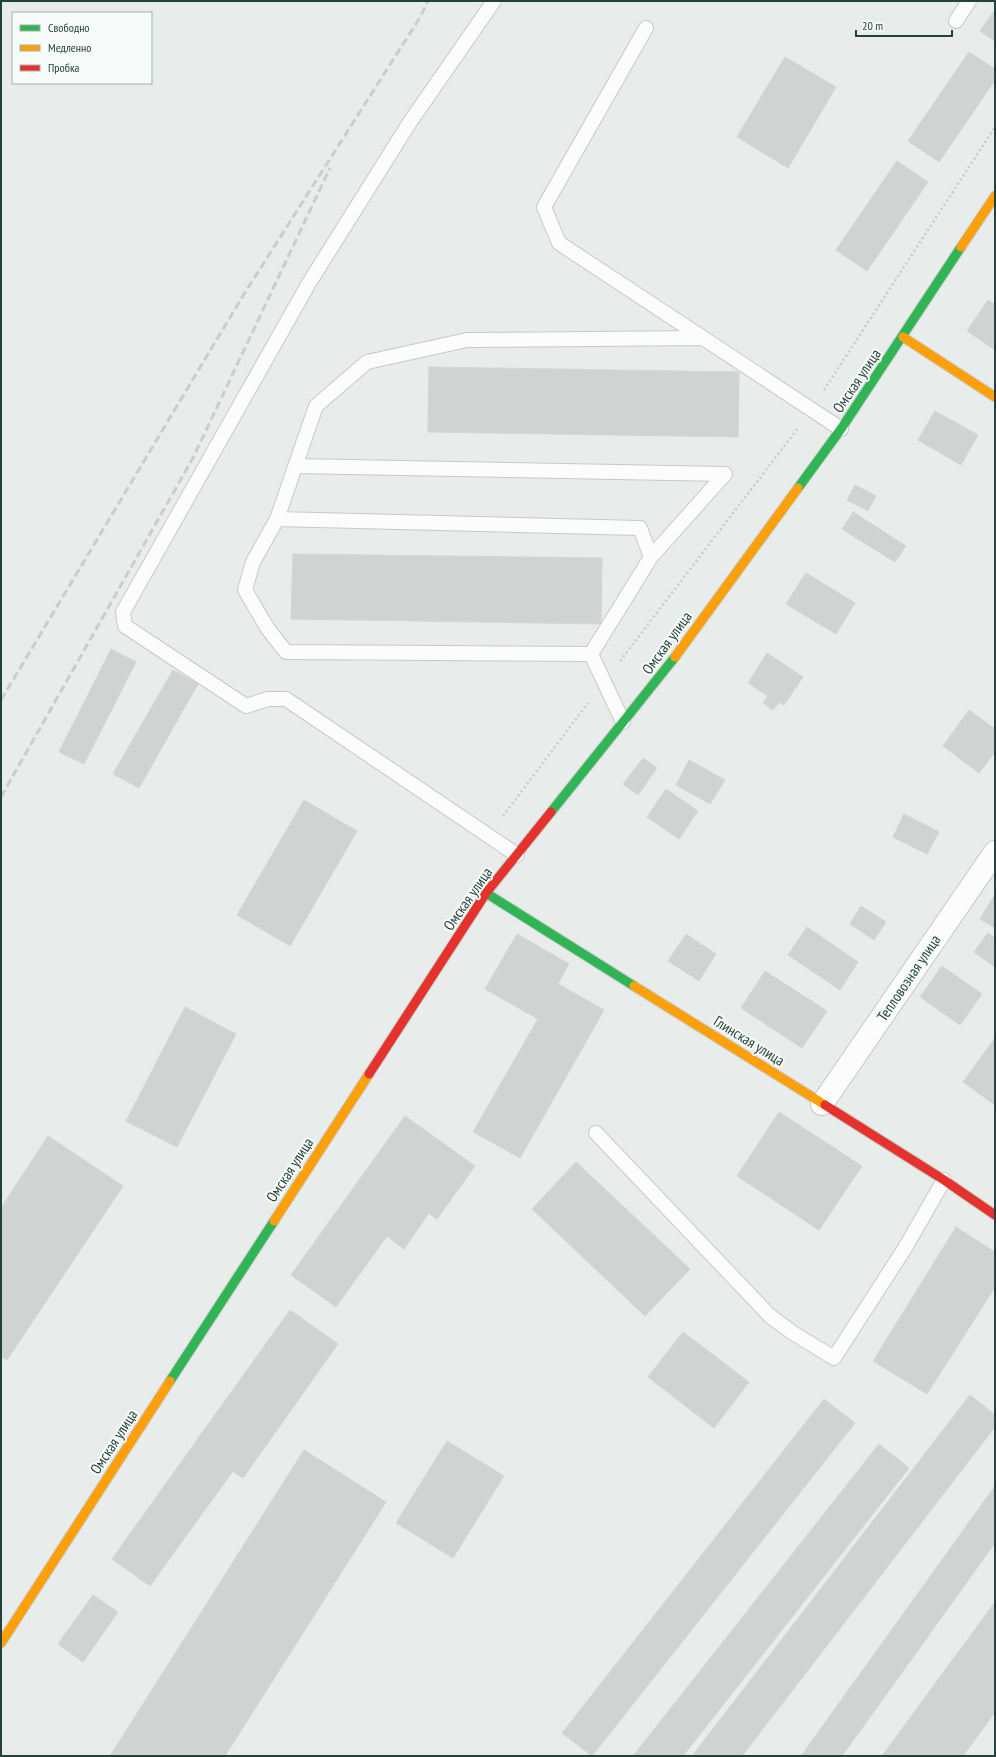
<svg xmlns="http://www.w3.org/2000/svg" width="996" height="1757" viewBox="0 0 996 1757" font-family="'PT Sans Narrow',sans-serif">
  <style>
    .building { fill: #cfd4d2; stroke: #d1d6d4 }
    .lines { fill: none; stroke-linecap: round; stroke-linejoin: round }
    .lane-casing { stroke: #c5cac8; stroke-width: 16 }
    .street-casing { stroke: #c5cac8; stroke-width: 24 }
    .fast-casing { stroke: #c3cbc8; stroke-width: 11 }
    .slow-casing { stroke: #c3cbc8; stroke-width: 11 }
    .jam-casing { stroke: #c3cbc8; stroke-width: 11 }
    .path { stroke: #c3ccca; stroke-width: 2.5; stroke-dasharray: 2 3; stroke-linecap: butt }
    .lane { stroke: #fcfcfc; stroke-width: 14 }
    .street { stroke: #fcfcfc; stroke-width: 22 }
    .fast { stroke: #30b455; stroke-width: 9 }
    .slow { stroke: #ff9f0a; stroke-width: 9 }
    .jam { stroke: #e5322d; stroke-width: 9 }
    .rail { stroke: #c9cdcc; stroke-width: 3; stroke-dasharray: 8 4; stroke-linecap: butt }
    .labels { text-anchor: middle; stroke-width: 4; stroke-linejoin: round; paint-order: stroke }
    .street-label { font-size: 15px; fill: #24423a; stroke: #f7fbf9 }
  </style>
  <rect width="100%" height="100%" fill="#e8edeb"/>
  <!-- building -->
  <path class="building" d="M995 10V41L980 31Z
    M969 52 995 69V80L939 162 908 141Z
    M785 57 836 87 788 168 737 137Z
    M897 161 928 182 867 271 836 250Z
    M988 300 995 305V350L967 331Z
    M429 367 739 372 738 437 428 432Z
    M935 411 978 435 961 465 918 440Z
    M855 485 876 496 868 511 847 500Z
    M853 512 906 546 895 562 842 529Z
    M293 554 602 558 601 624 291 619Z
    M806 573 855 603 836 634 786 604Z
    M111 649 136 662 84 764 59 752Z
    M767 653 803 677 784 705 779 702 773 710 763 703 768 696 748 683Z
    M173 670 198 684 139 788 113 774Z
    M969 710 995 729V752L979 773 943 746Z
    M643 758 657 768 638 795 623 784Z
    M689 760 725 780 710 804 676 785Z
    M666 789 698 811 679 839 647 817Z
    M304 800 357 831 290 946 237 915Z
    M904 814 939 832 927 854 893 837Z
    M995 894V928L980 919Z
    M861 906 886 922 874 940 850 924Z
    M807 927 858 962 840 990 788 955Z
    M988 933 995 938V967L974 952Z
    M517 934 569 964 538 1019 485 989Z
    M686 934 716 954 699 981 668 961Z
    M942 966 982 994 960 1025 920 997Z
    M765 971 827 1011 802 1048 741 1008Z
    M558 984 604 1010 520 1158 473 1132Z
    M185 1007 236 1034 177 1147 126 1121Z
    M995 1038V1105L963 1082Z
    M779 1112 862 1166 819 1230 737 1176Z
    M405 1116 475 1166 437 1219 367 1169Z
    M48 1136 123 1186 7 1360 1 1357V1208Z
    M576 1162 690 1269 645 1316 532 1209Z
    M367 1169 429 1213 404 1249 387 1236 336 1307 291 1275Z
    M956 1227 995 1252V1287L927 1394 873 1361Z
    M290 1310 338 1344 243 1478 194 1444Z
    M683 1332 749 1382 714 1428 648 1377Z
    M970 1395 995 1415V1427L742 1756H692Z
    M824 1399 855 1423 592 1756 562 1733Z
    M447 1441 504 1476 453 1558 396 1523Z
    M194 1444 233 1471 150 1586 112 1559Z
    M879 1444 909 1468 683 1756H633Z
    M304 1450 386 1502 225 1756H110Z
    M995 1486V1543L842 1756H801Z
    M93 1595 118 1612 83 1662 58 1644Z
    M995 1602V1712L963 1756H882Z"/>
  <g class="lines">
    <defs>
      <path id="lane" d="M494 1 410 122 309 283 123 612 125 626 246 706 268 699H286L517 855
        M956 21 969 1
        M646 28 544 207 559 243 841 429
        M295 466 725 474 651 557
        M277 519 316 406 367 362 467 340 702 338
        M591 654 651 557 640 528 277 519 253 562 245 590 268 629 286 652 591 654 623 722
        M596 1133 770 1316 793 1333 834 1358 905 1248 944 1180"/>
      <path id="street" d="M822 1104 995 852"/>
      <path id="fast" d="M798 488 841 429 961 247
        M551 812 675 657
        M486 893 634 986
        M170 1381 274 1221"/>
      <path id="slow" d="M961 247 995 196
        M903 337 995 397
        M675 657 798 488
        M634 986 825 1105
        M274 1221 369 1074
        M1 1643 170 1381"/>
      <path id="jam" d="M369 1074 486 893 551 812
        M825 1105 944 1180 995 1215"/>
    </defs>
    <!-- lane casing -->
    <use href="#lane" class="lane-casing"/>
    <!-- street casing -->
    <use href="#street" class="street-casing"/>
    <!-- fast casing -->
    <use href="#fast" class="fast-casing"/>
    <!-- slow casing -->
    <use href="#slow" class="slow-casing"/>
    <!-- jam casing -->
    <use href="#jam" class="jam-casing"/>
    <!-- path -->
    <path class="path" d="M824 390 995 127
      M620 661 798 428
      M503 816 588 703"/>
    <!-- lane -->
    <use href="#lane" class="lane"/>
    <!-- street -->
    <use href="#street" class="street"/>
    <!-- fast -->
    <use href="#fast" class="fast"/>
    <!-- slow -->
    <use href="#slow" class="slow"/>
    <!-- jam -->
    <use href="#jam" class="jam"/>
    <!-- rail -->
    <path class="rail" d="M1 700 244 294 419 19 428 1
      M1 797 193 458 330 168"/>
  </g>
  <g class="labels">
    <!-- street labels -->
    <g class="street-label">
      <text transform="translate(857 381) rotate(-56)" y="5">Омская улица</text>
      <text transform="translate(667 643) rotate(-54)" y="5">Омская улица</text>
      <text transform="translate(468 899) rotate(-55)" y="5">Омская улица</text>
      <text transform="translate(909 978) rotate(-56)" y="5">Тепловозная улица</text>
      <text transform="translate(749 1041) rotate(32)" y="5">Глинская улица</text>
      <text transform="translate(290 1170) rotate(-57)" y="5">Омская улица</text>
      <text transform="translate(114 1442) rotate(-57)" y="5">Омская улица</text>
    </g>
  </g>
  <!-- border -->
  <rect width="996" height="1757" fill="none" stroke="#24423a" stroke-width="4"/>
  <!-- legend -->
  <rect x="12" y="12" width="140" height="72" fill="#f7fbf9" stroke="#a3b1ad"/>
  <rect x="20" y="25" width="20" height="6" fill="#30b455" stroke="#a3b1ad"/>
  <text x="48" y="32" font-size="12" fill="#24423a">Свободно</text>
  <rect x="20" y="45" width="20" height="6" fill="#ff9f0a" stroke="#a3b1ad"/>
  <text x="48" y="52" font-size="12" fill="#24423a">Медленно</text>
  <rect x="20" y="65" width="20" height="6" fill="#e5322d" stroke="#a3b1ad"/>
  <text x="48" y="72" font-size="12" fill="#24423a">Пробка</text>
  <!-- scale -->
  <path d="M856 30v6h96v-6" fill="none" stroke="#24423a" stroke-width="2"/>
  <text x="862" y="30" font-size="12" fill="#24423a" stroke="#f7fbf9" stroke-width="3" paint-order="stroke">20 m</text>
</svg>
